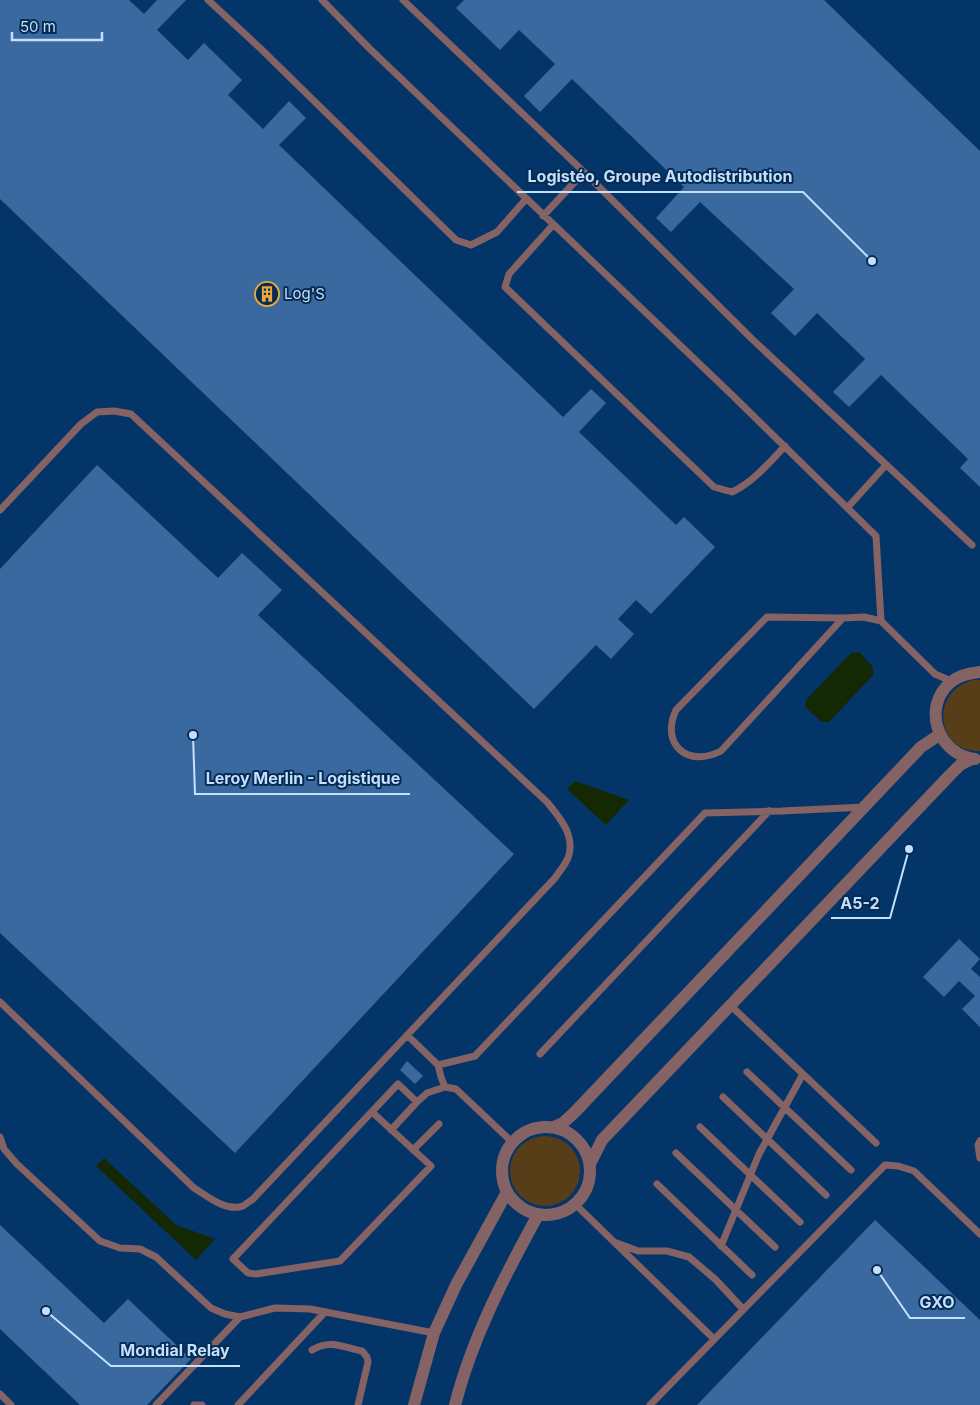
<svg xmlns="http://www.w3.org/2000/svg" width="980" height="1405" viewBox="0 0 980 1405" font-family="Inter,sans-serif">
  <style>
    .green { fill: #573e19 }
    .water { fill: #142804 }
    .building { fill: #3a69a0 }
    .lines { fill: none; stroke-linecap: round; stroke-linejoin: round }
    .service { stroke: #856264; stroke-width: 7 }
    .minor { stroke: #856264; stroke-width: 12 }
    .labels { text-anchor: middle; stroke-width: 4; stroke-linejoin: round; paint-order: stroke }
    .poi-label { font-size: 15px; fill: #c5dffe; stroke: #072c53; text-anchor: start }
    .leader { fill: none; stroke: #c5dffe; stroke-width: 2 }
    .callout-dot { fill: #c5dffe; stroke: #072c53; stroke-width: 2 }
    .callout-label { font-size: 16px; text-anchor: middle; font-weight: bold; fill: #c5dffe; stroke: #072c53; stroke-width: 4; stroke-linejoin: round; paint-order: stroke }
  </style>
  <rect width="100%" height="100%" fill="#033568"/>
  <!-- green -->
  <path class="green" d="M973 680H980V751C937 753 928 693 973 680Z
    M510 1171a35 35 0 1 1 70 0a35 35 0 1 1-70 0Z"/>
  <!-- water -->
  <path class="water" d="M859 652 873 667V675L829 722H822L805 707 806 700 851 653Z
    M575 781 629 800 606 825 567 789Z
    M104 1158 176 1225 215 1239 196 1260 96 1166Z"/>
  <!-- building -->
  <path class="building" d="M0 0H129L144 14 157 0H186L157 30 188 60 204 43 242 80 228 95 263 129 289 101 306 118 279 145 563 417 591 389 606 403 579 432 676 525 684 517 715 547 651 614 636 600 618 619 634 634 611 659 596 645 534 709 0 199Z
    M464 0H824L980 151V487L960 468 968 459 881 375 849 407 833 392 865 359 817 313 795 336 771 313 794 289 700 202 671 232 656 218 684 187 572 79 540 112 524 96 555 64 519 30 500 50 456 8Z
    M97 465 218 578 242 553 282 590 258 615 514 854 235 1153 0 933V569Z
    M959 939 980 959 971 969 980 977V1027L962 1009 975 996 959 981 944 997 923 977Z
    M407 1061 423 1076 415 1084 400 1070Z
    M875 1220 980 1320V1405H697Z
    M0 1225 104 1323 128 1299 191 1359 147 1405H80L0 1329Z"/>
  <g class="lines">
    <!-- service -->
    <path class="service" d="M208 0 260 48 456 240 471 245 497 232 526 199
      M322 0 369 48 731 394 876 536 881 621 935 674 951 681
      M403 0 584 172 752 339 972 545
      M543 216 584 172
      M553 225 509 274 505 287 714 487 732 492C753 482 769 463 785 446
      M848 507 886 465
      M0 510 81 424 97 412 114 411 131 414 547 802C560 818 576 836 568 858 565 865 559 872 555 878L253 1199C250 1201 246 1204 243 1206 226 1212 207 1196 194 1188L0 1002
      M843 618 721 751C688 768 660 745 676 710L767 617 843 618 864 617 881 621
      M730 1005 876 1143
      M407 1035 438 1065 441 1077 445 1087 456 1089 512 1142
      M540 1054 769 811
      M438 1065 475 1056 705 813 782 811 865 807
      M747 1072 851 1170
      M723 1097 826 1195
      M372 1112 431 1166 340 1261 256 1274 248 1273 233 1259 398 1084 417 1102 427 1093 445 1087
      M700 1127 800 1222
      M391 1130 417 1102
      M0 1137 4 1149 17 1164 100 1241 120 1248 140 1249 156 1257 211 1308 225 1314 240 1317 275 1308 310 1309 434 1333
      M980 1141 978 1145 980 1158
      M413 1150 439 1124
      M676 1153 775 1247
      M657 1184 752 1275
      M575 1204 714 1339
      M617 1243 638 1251H667L689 1257 715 1279 743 1309
      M721 1246 759 1154 803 1074
      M312 1350C330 1339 343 1347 362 1351L367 1357 368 1362 358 1405
      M0 1394 11 1405
      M156 1405 240 1317
      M194 1405H202
      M238 1405 325 1312
      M650 1405 885 1165 898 1166 914 1171 980 1234"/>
    <!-- minor -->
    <path class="minor" d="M975 759C938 755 921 707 951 682 959 675 970 673 980 672
      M502 1171a44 44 0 1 1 88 0a44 44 0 1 1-88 0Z
      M554 1127 563 1123 574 1113 921 747 939 735
      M590 1164 602 1140 950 775 960 765 972 759
      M414 1405 434 1333 456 1285 507 1192
      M455 1405C472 1338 505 1275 538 1215"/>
  </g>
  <!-- icons -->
  <defs>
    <symbol id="building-ring" viewBox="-11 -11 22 22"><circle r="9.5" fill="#072c53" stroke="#eda83c" stroke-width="1.5"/><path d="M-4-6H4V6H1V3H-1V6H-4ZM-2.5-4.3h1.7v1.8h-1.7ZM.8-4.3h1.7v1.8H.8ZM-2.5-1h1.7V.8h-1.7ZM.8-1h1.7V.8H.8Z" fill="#eda83c"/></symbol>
  </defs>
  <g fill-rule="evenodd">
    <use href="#building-ring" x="253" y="280" width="28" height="28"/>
  </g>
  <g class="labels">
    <!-- poi labels -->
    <g class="poi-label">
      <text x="284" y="299">Log'S</text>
    </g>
  </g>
  <!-- callouts -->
  <path class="leader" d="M872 261L803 192H517M193 735L195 794H410M909 849L890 918H831M877 1270L910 1318H965M46 1311L111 1366H240"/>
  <g class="callout-dot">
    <circle cx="872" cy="261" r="5"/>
    <circle cx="193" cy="735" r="5"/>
    <circle cx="909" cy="849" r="5"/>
    <circle cx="877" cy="1270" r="5"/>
    <circle cx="46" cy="1311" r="5"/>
  </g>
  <g class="callout-label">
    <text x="660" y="182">Logistéo, Groupe Autodistribution</text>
    <text x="303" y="784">Leroy Merlin - Logistique</text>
    <text x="860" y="909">A5-2</text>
    <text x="937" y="1308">GXO</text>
    <text x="175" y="1356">Mondial Relay</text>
  </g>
  <!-- scale -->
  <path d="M12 32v8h90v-8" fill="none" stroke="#c5dffe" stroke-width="2.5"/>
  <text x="20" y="32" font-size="15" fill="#c5dffe" stroke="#072c53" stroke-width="4" paint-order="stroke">50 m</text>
</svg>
